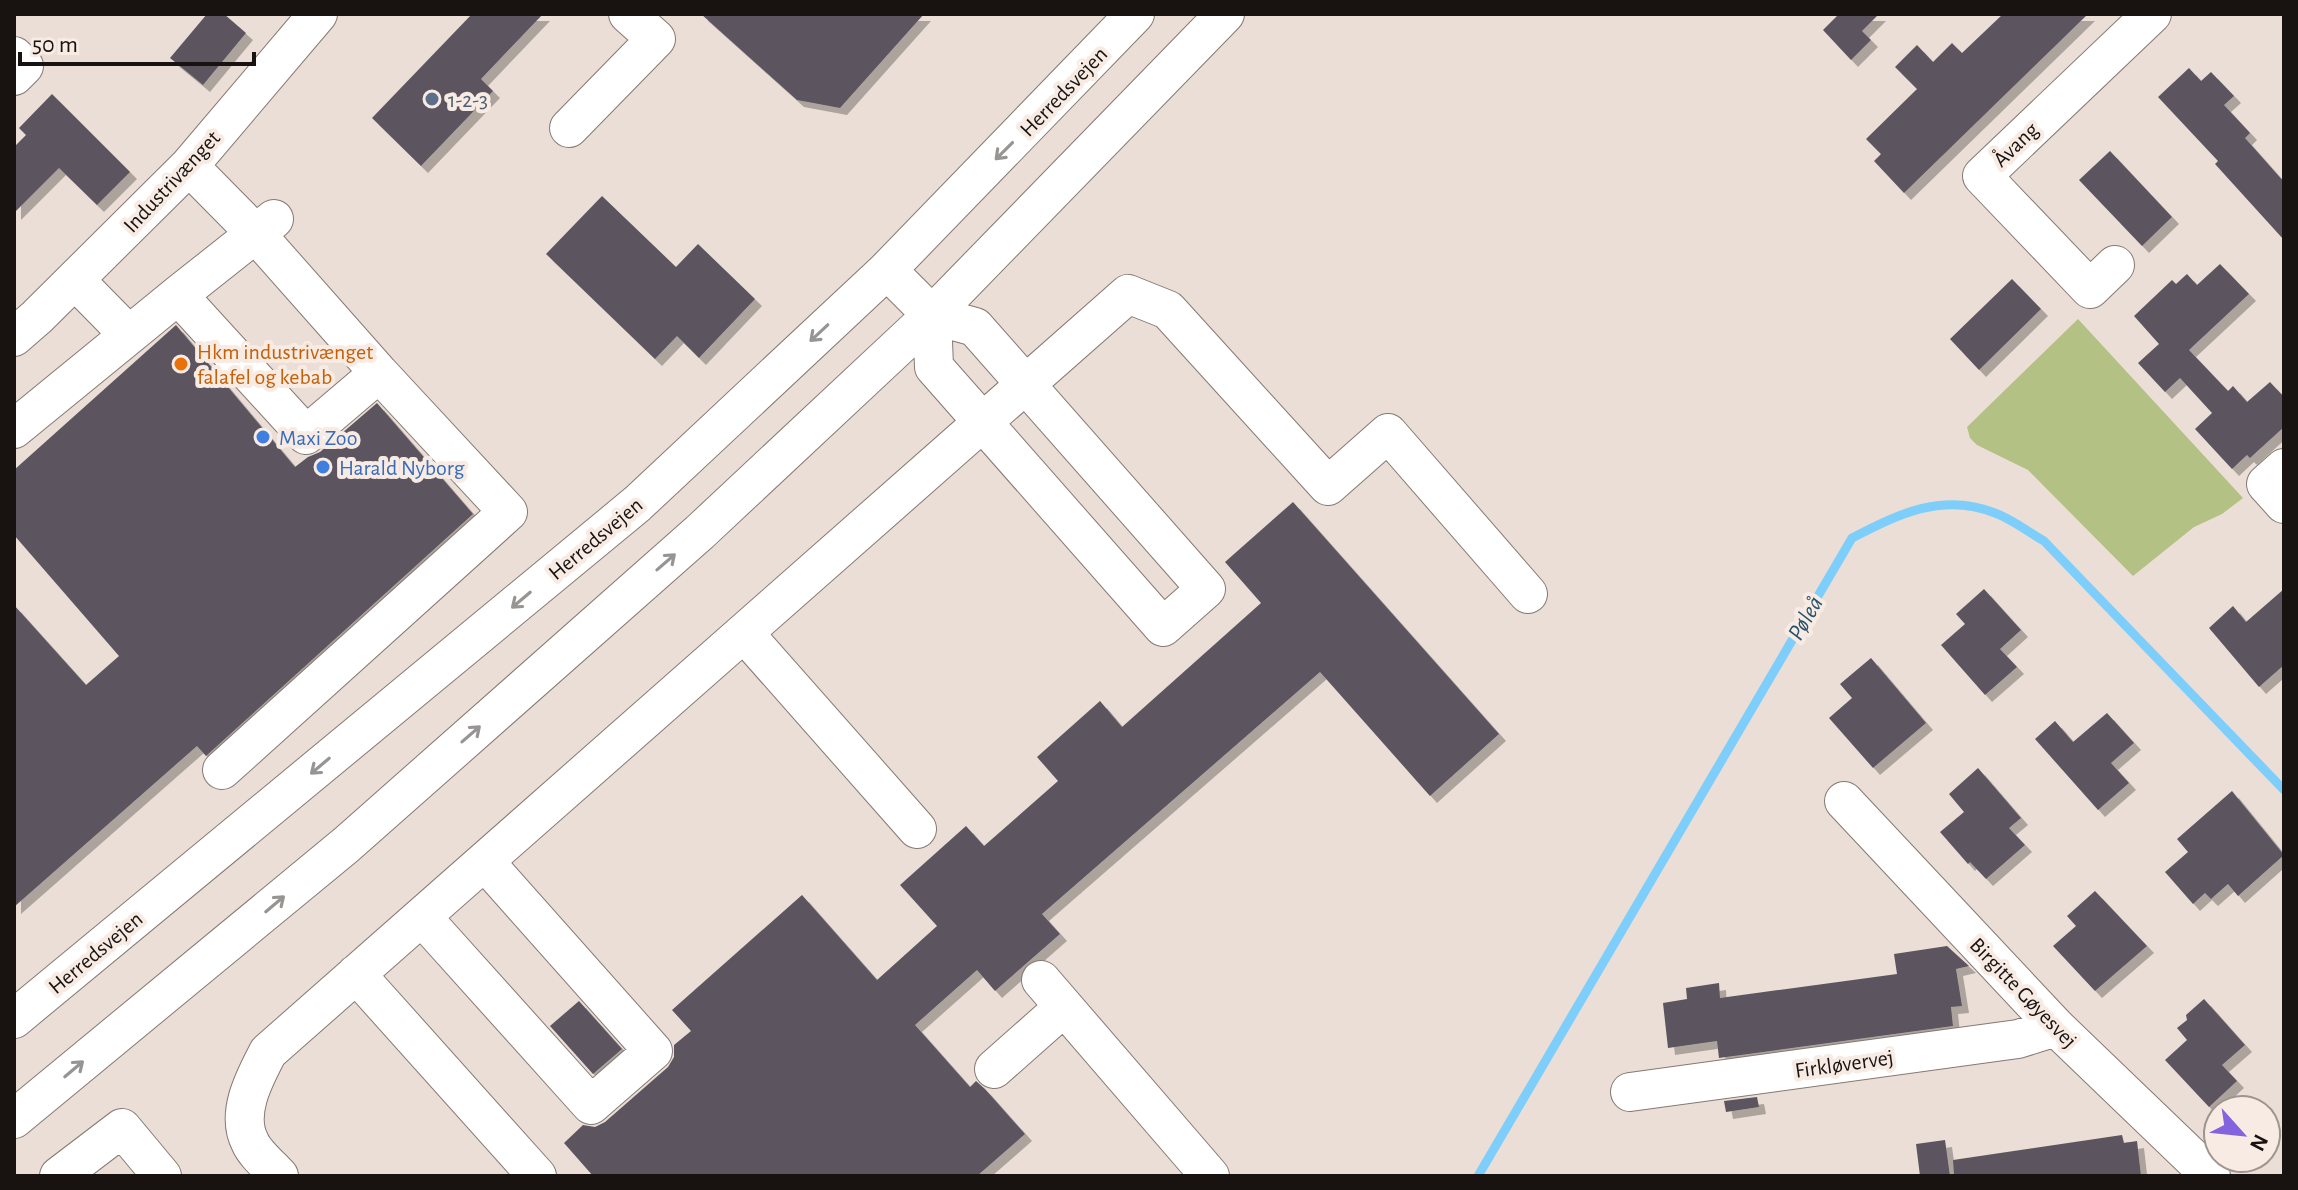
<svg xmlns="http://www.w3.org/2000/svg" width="2298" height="1190" viewBox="0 0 2298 1190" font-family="'Alegreya Sans',sans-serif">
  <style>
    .green { fill: #b3c184 }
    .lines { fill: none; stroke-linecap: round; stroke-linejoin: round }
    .stream { stroke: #7ecefc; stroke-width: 9 }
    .building { fill: #5c555f; filter: url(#shadow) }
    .minor-casing { stroke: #857972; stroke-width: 40 }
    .minor { stroke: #fff; stroke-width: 38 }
    .oneway { stroke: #979594 }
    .service-dot { fill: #5c6f8a; stroke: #f8ebe3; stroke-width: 3 }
    .food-dot { fill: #e8710a; stroke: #f8ebe3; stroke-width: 3 }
    .shop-dot { fill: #3f7fe0; stroke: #f8ebe3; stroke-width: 3 }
    .labels { text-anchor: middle; stroke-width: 8; stroke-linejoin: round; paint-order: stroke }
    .street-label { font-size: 22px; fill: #181311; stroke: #f8ebe3 }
    .service-label { font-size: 22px; fill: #4e5e75; stroke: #f8ebe3; text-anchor: start }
    .food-label { font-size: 22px; fill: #c56008; stroke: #f8ebe3; text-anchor: start }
    .shop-label { font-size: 22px; fill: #366cbe; stroke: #f8ebe3; text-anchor: start }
    .water-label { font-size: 24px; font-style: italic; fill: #26516a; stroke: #f8ebe3 }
  </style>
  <defs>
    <filter id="shadow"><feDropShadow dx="7" dy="7" stdDeviation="0" flood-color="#0004"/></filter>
  </defs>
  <rect width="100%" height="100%" fill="#ebded6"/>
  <!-- green -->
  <path class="green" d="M2078 319 2243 498 2222 514 2194 527 2133 576 2028 470 1977 445 1970 438 1967 427Z"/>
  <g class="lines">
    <!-- stream -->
    <path class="stream" d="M1478 1176 1852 538C1898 514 1943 492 1995 513 2012 519 2028 532 2044 541L2284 790"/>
  </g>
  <!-- building -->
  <path class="building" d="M207 14H224L246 33 203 85 170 58Z
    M472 14H543L481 79 493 91 421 166 372 118Z
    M701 14H924L840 108 797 100Z
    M1839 14H1879L1862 31 1871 40 1851 60 1823 30Z
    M2003 14H2088L1904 193 1874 161 1881 154 1866 139 1917 89 1895 67 1917 45 1933 62 1952 43 1962 53Z
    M2189 68 2201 81 2211 72 2234 96 2224 105 2250 133 2245 138 2284 182V240L2215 164 2218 161 2158 97Z
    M52 94 130 172 97 205 59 168 14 213V147L26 135 19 128Z
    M2110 151 2172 217 2142 246 2079 180Z
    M602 196 676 267 698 244 755 299 699 358 677 336 655 359 546 254Z
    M2220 264 2249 294 2189 350 2228 391 2233 386 2247 402 2270 382 2284 397V427L2250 458 2247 455 2232 469 2195 429 2212 413 2180 378 2165 392 2138 363 2159 344 2134 316 2172 280 2176 284 2187 274 2197 285Z
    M2012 279 2041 309 1979 370 1950 339Z
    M176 325 295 467 308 457 320 452 377 403 473 514 206 756 197 746 14 907V605L86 685 119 656 14 535V470Z
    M1293 502 1499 734 1430 796 1320 672 1042 914 1060 934 995 991 977 970 915 1025 970 1087 976 1081 985 1089 1025 1134 977 1176H593L564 1143 583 1125 595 1127 605 1122 668 1067 674 1057V1045L691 1031 672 1010 802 895 877 980 937 926 900 885 966 826 984 846 1058 781 1037 757 1100 701 1122 727 1261 603 1225 562Z
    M1984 589 2021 630 2000 649 2017 667 1985 695 1941 645 1965 624 1956 614Z
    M2284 589V665L2259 687 2209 628 2233 606 2246 622Z
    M1871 658 1926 723 1873 768 1829 718 1852 698 1840 684Z
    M2107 713 2134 743 2111 763 2129 783 2098 810 2035 739 2055 721 2073 742Z
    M1978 768 2021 818 2009 828 2025 845 1986 879 1970 862 1968 864 1940 832 1964 812 1949 794Z
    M2232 791 2284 855 2238 896 2228 884 2211 899 2205 893 2193 904 2165 872 2188 852 2177 839Z
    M2095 891 2147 946 2095 991 2053 946 2076 926 2067 916Z
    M1947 946 1969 966 1956 969 1962 1006 1951 1007 1953 1026 1719 1058 1717 1041 1668 1048 1663 1003 1687 999 1686 988 1719 983 1720 998 1897 974 1894 954Z
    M2204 999 2245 1045 2222 1065 2237 1081 2209 1107 2165 1060 2187 1040 2177 1028 2187 1020 2186 1015Z
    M579 1001 622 1049 593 1074 550 1026Z
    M1757 1097 1759 1107 1726 1112 1724 1101Z
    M2122 1135 2124 1143 2137 1141 2141 1176H1954L1953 1160Z
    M1945 1140 1950 1176H1920L1916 1144Z"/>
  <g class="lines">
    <defs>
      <path id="minor" d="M14 56 24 66 14 76
        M569 128 656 39 628 14
        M189 166 256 234 379 373 508 512 222 770
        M274 219 178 295 306 435 379 373
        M2115 265 2090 289 1982 176 2152 14
        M887 270 932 315
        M75 280 129 335
        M932 315 975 327 1206 589 1163 627 934 367Z
        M14 337 37 317 189 166 318 14
        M14 429 178 295
        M2284 468 2266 484 2284 504
        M744 633 917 829
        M1844 801 2056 1027 2211 1176
        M422 917 591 1105 653 1051 485 862
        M356 974 537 1176
        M1041 980 1210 1176
        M14 1019 637 504 887 270 1135 14
        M994 1069 1064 1007
        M1630 1092 2018 1039 2056 1027
        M14 1119 346 845 700 532 932 315 1225 14
        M59 1176 122 1128 162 1176
        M279 1176C270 1166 255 1154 250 1142 235 1113 255 1077 268 1052L1128 294 1168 310 1328 486 1388 433 1528 594"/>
    </defs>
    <!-- minor casing -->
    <use href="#minor" class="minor-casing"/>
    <!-- minor -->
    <use href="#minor" class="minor"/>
  </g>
  <!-- one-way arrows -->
  <defs><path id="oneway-shaft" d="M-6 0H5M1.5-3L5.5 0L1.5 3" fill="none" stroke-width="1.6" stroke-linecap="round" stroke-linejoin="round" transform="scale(2)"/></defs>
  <g class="oneway">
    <use href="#oneway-shaft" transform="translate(1004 151) rotate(135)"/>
    <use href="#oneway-shaft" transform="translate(819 333) rotate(137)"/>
    <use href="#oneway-shaft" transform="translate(666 562) rotate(-41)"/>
    <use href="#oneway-shaft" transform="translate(521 600) rotate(140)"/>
    <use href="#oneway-shaft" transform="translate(471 734) rotate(-41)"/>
    <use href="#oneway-shaft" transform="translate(320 766) rotate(140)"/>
    <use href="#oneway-shaft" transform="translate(275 904) rotate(-40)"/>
    <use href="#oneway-shaft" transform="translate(74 1069) rotate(-40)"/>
  </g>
  <!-- markers -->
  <circle class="service-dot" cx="432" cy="99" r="8"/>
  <circle class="food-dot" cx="181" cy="364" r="8"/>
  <g class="shop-dot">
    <circle cx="263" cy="437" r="8"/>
    <circle cx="323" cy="467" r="8"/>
  </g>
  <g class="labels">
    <!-- street labels -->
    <g class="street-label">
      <text transform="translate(1063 91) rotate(-46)" y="8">Herredsvejen</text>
      <text transform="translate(2015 144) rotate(-44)" y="8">Åvang</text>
      <text transform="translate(171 181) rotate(-47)" y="8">Industrivænget</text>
      <text transform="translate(595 538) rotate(-40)" y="8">Herredsvejen</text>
      <text transform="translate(95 952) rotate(-40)" y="8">Herredsvejen</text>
      <text transform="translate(2024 992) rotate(46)" y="8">Birgitte Gøyesvej</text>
      <text transform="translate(1844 1063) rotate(-8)" y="8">Firkløvervej</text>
    </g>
    <!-- service labels -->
    <g class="service-label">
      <text x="448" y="107">1-2-3</text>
    </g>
    <!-- food labels -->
    <g class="food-label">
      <text x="197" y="359">Hkm industrivænget<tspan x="197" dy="25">falafel og kebab</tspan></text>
    </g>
    <!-- shop labels -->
    <g class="shop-label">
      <text x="279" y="445">Maxi Zoo</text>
      <text x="339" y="475">Harald Nyborg</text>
    </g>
    <!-- water labels -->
    <g class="water-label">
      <text transform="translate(1805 618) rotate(-60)" y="8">Pøleå</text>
    </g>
  </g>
  <!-- border -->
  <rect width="2298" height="1190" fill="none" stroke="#181311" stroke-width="32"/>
  <!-- north arrow -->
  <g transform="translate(2242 1134) rotate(117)"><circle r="38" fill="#f8ebe3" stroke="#9e958f" stroke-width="2"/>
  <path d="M0-6L14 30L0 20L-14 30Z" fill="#8363de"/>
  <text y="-12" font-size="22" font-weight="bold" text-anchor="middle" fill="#181311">N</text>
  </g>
  <!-- scale -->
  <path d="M20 52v12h234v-12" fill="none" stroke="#181311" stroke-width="4"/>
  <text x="32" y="52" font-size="24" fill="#181311" stroke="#f8ebe3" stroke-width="6" paint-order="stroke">50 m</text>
</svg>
